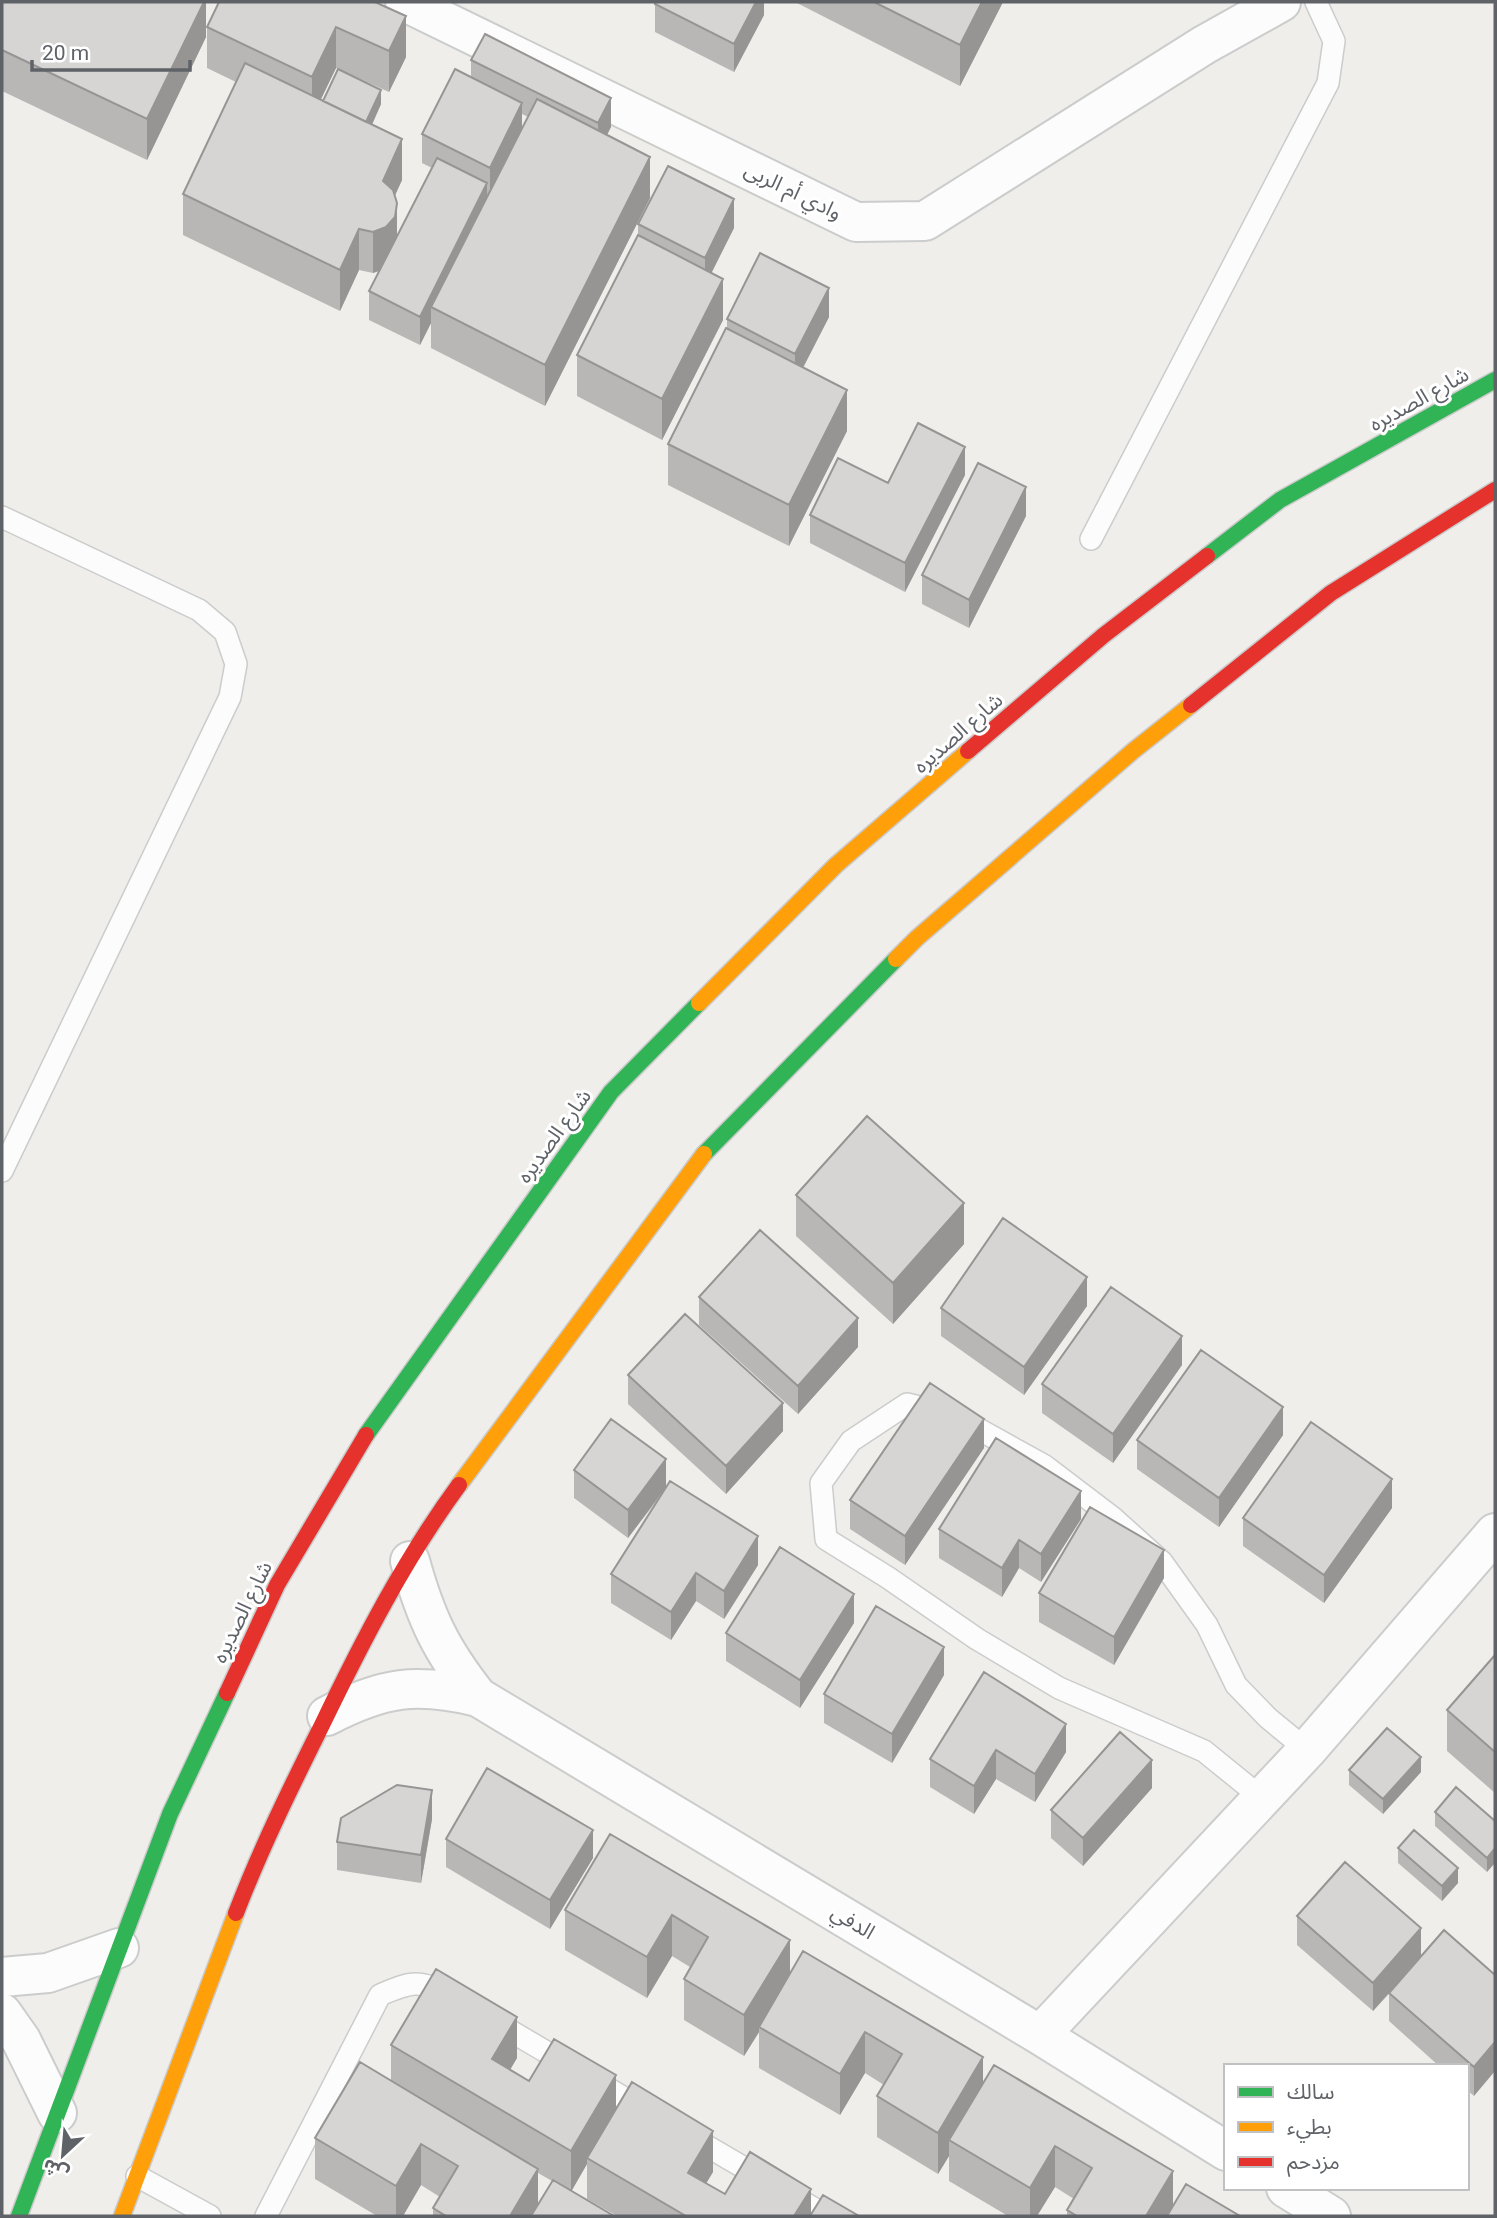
<svg xmlns="http://www.w3.org/2000/svg" width="1497" height="2218" viewBox="0 0 1497 2218" font-family="Roboto,'Noto Sans Arabic',sans-serif">
  <style>
    .lines { fill: none; stroke-linecap: round; stroke-linejoin: round }
    .lane-casing { stroke: #cbcccc; stroke-width: 24 }
    .street-casing { stroke: #cbcccc; stroke-width: 42 }
    .fast-casing { stroke: #cacacb; stroke-width: 19 }
    .slow-casing { stroke: #cacacb; stroke-width: 19 }
    .jam-casing { stroke: #cacacb; stroke-width: 19 }
    .lane { stroke: #fdfcfc; stroke-width: 21 }
    .street { stroke: #fdfcfc; stroke-width: 38 }
    .fast { stroke: #30b455; stroke-width: 16 }
    .slow { stroke: #ff9f0a; stroke-width: 16 }
    .jam { stroke: #e5322d; stroke-width: 16 }
    .wall { fill: #b8b7b5; fill-rule: evenodd }
    .shaded-wall { fill: #969594 }
    .building { fill: #d6d5d3; stroke: #969594; stroke-width: 2 }
    .labels { text-anchor: middle; stroke-width: 6; stroke-linejoin: round; paint-order: stroke }
    .street-label { font-size: 21px; fill: #5f6368; stroke: #fff }
  </style>
  <rect width="100%" height="100%" fill="#efeeea"/>
  <g class="lines">
    <defs>
      <path id="lane" d="M2 517 199 610 225 632 236 664 230 697 2 1171
        M1091 539 1328 83 1334 41 1316 2
        M1262 1798 1204 1751 1059 1688 977 1639 887 1577 826 1539 821 1483 851 1441 907 1404 953 1415 1045 1466 1112 1517 1162 1562 1207 1625 1236 1685 1268 1718 1307 1750
        M492 2020 648 2112
        M688 2135 827 2216
        M137 2176 210 2216
        M266 2216 380 1995C412 1981 420 1979 452 1997"/>
      <path id="street" d="M405 2 856 222 925 221 1204 45 1281 2
        M410 1561C426 1619 441 1650 478 1697
        M327 1716C383 1687 416 1682 478 1697L1040 2035 1226 2151
        M2 1977 48 1973 119 1948
        M2 2013 21 2040 57 2113
        M1040 2035 1307 1750 1495 1533
        M1286 2188 1331 2216"/>
      <path id="fast" d="M1207 556 1280 500 1495 380
        M704 1154 896 959
        M366 1435 611 1092 699 1003
        M19 2216 170 1814 227 1693"/>
      <path id="slow" d="M896 959 917 938 1133 751 1191 705
        M699 1003 836 865 968 751
        M459 1485 704 1154
        M122 2216 236 1913"/>
      <path id="jam" d="M1191 705 1331 593 1495 490
        M968 751 1104 635 1207 556
        M227 1693 277 1585 366 1435
        M236 1913C261 1848 291 1787 322 1725 362 1642 404 1560 459 1485"/>
    </defs>
    <!-- lane casing -->
    <use href="#lane" class="lane-casing"/>
    <!-- street casing -->
    <use href="#street" class="street-casing"/>
    <!-- fast casing -->
    <use href="#fast" class="fast-casing"/>
    <!-- slow casing -->
    <use href="#slow" class="slow-casing"/>
    <!-- jam casing -->
    <use href="#jam" class="jam-casing"/>
    <!-- lane -->
    <use href="#lane" class="lane"/>
    <!-- street -->
    <use href="#street" class="street"/>
    <!-- fast -->
    <use href="#fast" class="fast"/>
    <!-- slow -->
    <use href="#slow" class="slow"/>
    <!-- jam -->
    <use href="#jam" class="jam"/>
  </g>
  <!-- wall -->
  <path class="wall" d="M2 2H206V37L147 160 2 91Z
    M375 2 406 57 389 92 345 72 381 104 372 125 402 180 395 195 397 235 432 168 422 163V134L471 78V60L611 127 607 135 650 198 545 406 431 348V323L420 345 369 320V291L380 271 373 273 359 270 340 311 183 235V194L236 82 207 68V27ZM336 68 338 69 323 101 320 100ZM522 114 528 117 522 127Z
    M764 2V15L734 72 655 32V4Z
    M797 2H1003L960 86 797 3Z
    M638 224 734 228 711 272 723 320 662 440 577 396V355L638 235Z
    M829 317 803 368 847 431 789 546 668 485V444L727 329V319Z
    M965 475 905 592 810 543V515L888 483Z
    M1026 516 969 628 922 604V575Z
    M796 1195 964 1244 893 1324 796 1236Z
    M699 1297 858 1347 798 1414 699 1325Z
    M1087 1306 1024 1395 941 1336V1308Z
    M1182 1365 1113 1463 1042 1413V1384Z
    M628 1375 783 1431 726 1494 628 1404Z
    M1283 1435 1219 1527 1137 1469V1440Z
    M984 1448 905 1565 850 1529V1500Z
    M574 1470 666 1486 758 1565 724 1619 696 1601 671 1640 611 1603V1574L662 1494 628 1538 574 1498Z
    M1392 1508 1324 1603 1243 1546V1518Z
    M1081 1519 1041 1582 1019 1568 1002 1597 939 1558V1529Z
    M1164 1578 1114 1665 1039 1622V1593Z
    M854 1623 800 1708 726 1661V1633Z
    M1495 1655V1793L1447 1751V1710Z
    M984 1672 1066 1752 1035 1802 996 1779 974 1814 930 1787V1759Z
    M944 1675 892 1763 824 1723V1694Z
    M1349 1770 1421 1772 1383 1814 1349 1785Z
    M1152 1788 1083 1866 1051 1838V1810Z
    M1435 1812 1495 1821 1487 1872 1435 1826Z
    M432 1819 421 1883 337 1870V1842Z
    M610 1834 790 1974 983 2083 1173 2207 1240 2216H1067V2210L1074 2199 1055 2187 1037 2216H1008L949 2181V2156L938 2174 877 2137V2096L884 2085 865 2073 840 2115 759 2068V2032L744 2056 684 2020V1979L690 1967 672 1956 647 1998 565 1950V1910Z
    M446 1839 593 1858 550 1929 446 1867Z
    M1398 1848 1458 1883 1442 1901 1398 1863Z
    M1297 1916 1421 1956 1495 1975 1474 2096 1467 2090V2066H1439L1389 2021V1994L1373 2011 1297 1945Z
    M391 2045 517 2058 510 2070 529 2081 616 2111 713 2172 706 2183 725 2194 811 2215 859 2216H617L587 2199V2164L571 2191 614 2216H433V2208L440 2197 421 2185 403 2216H377L315 2179V2138L391 2081ZM538 2173 552 2181 538 2205Z"/>
  <!-- shaded-wall -->
  <path class="shaded-wall" d="M204 2H206V37L147 160V119Z
    M756 2H764V15L734 72V44Z
    M982 2H1003L960 86V45Z
    M406 16V57L389 92V51Z
    M336 27V68L312 118V77Z
    M381 90V104L365 140V125Z
    M611 98V127L598 152V123Z
    M522 103V132L490 197V168Z
    M402 139V180L383 222V181Z
    M650 157V198L545 406V365Z
    M487 183V212L431 307V323L420 345V317Z
    M734 199V228L705 286V258Z
    M397 203V244L386 268 373 273V232Z
    M359 229V270L340 311V270Z
    M723 279V320L662 440V399Z
    M829 288V317L795 383V354Z
    M847 390V431L789 546V505Z
    M965 447V475L905 592V563Z
    M1026 487V516L969 628V600Z
    M964 1203V1244L893 1324V1283Z
    M1087 1277V1306L1024 1395V1367Z
    M858 1318V1347L798 1414V1386Z
    M1182 1336V1365L1113 1463V1434Z
    M783 1403V1431L726 1494V1466Z
    M1283 1407V1435L1219 1527V1498Z
    M984 1419V1448L905 1565V1536Z
    M666 1459V1487L628 1538V1510Z
    M1392 1479V1508L1324 1603V1575Z
    M1081 1491V1519L1041 1582V1554Z
    M758 1536V1565L724 1619V1591Z
    M1019 1540V1568L1002 1597V1568Z
    M1164 1550V1578L1114 1665V1637Z
    M696 1573V1601L671 1640V1612Z
    M854 1594V1623L800 1708V1680Z
    M944 1647V1675L892 1763V1734Z
    M1066 1724V1752L1035 1802V1774Z
    M996 1750V1779L974 1814V1786Z
    M1421 1757V1772L1383 1814V1799Z
    M1152 1760V1788L1083 1866V1838Z
    M432 1790V1819L421 1883V1855Z
    M593 1830V1858L550 1929V1900Z
    M1495 1848V1863L1487 1872V1858Z
    M1458 1868V1883L1442 1901V1886Z
    M672 1915V1956L647 1998V1957Z
    M1421 1928V1956L1373 2011V1983Z
    M790 1940V1981L759 2027V2032L744 2056V2015Z
    M517 2017V2058L492 2100V2059Z
    M865 2032V2073L840 2115V2074Z
    M1495 2042V2071L1474 2096V2067Z
    M983 2057V2098L949 2140V2156L938 2174V2133Z
    M616 2075V2116L587 2158V2164L571 2192V2151Z
    M713 2131V2172L688 2214V2173Z
    M421 2144V2185L403 2216H396V2186Z
    M1055 2146V2187L1037 2216H1030V2188Z
    M538 2169V2210L534 2216H510Z
    M1173 2171V2212L1170 2216H1146Z
    M811 2189V2216H794Z"/>
  <!-- building -->
  <path class="building" d="M2 2H204L147 119 2 50Z
    M219 2H375L406 16 389 51 336 27 312 77 207 27Z
    M656 2H756L734 44 655 4Z
    M874 2H982L960 45Z
    M485 34 611 98 598 123 471 60Z
    M245 63 402 139 383 181 393 190 397 203 395 217 386 227 373 232 359 229 340 270 183 194Z
    M338 69 381 90 366 122 323 101Z
    M455 69 522 103 490 168 422 134Z
    M537 99 650 157 545 365 431 307Z
    M437 158 487 183 420 317 369 291Z
    M668 166 734 199 705 258 638 224Z
    M638 235 723 279 662 399 577 355Z
    M760 253 829 288 795 354 727 319Z
    M726 328 847 390 789 505 668 444Z
    M918 423 965 447 905 563 810 515 838 458 888 483Z
    M978 463 1026 487 969 600 922 575Z
    M867 1116 964 1203 893 1283 796 1195Z
    M1003 1218 1087 1277 1024 1367 941 1308Z
    M760 1230 858 1318 798 1386 699 1297Z
    M1111 1287 1182 1336 1113 1434 1042 1384Z
    M685 1314 783 1403 726 1466 628 1375Z
    M1201 1350 1283 1407 1219 1498 1137 1440Z
    M930 1383 984 1419 905 1536 850 1500Z
    M611 1419 666 1459 628 1510 574 1470Z
    M1311 1422 1392 1479 1324 1575 1243 1518Z
    M996 1438 1081 1491 1041 1554 1019 1540 1002 1568 939 1529Z
    M670 1481 758 1536 724 1591 696 1573 671 1612 611 1574Z
    M1090 1507 1164 1550 1114 1637 1039 1593Z
    M780 1547 854 1594 800 1680 726 1633Z
    M876 1606 944 1647 892 1734 824 1694Z
    M1495 1655V1752L1447 1710Z
    M984 1672 1066 1724 1035 1774 996 1750 974 1786 930 1759Z
    M1387 1728 1421 1757 1383 1799 1349 1770Z
    M1120 1732 1152 1760 1083 1838 1051 1810Z
    M487 1768 593 1830 550 1900 446 1839Z
    M397 1785 432 1790 421 1855 337 1842 341 1818Z
    M1456 1787 1495 1821V1848L1487 1858 1435 1812Z
    M1414 1830 1458 1868 1442 1886 1398 1848Z
    M610 1834 790 1940 744 2015 684 1979 708 1937 672 1915 647 1957 565 1910Z
    M1345 1862 1421 1928 1373 1983 1297 1916Z
    M1444 1930 1495 1975V2042L1474 2067 1389 1993Z
    M803 1951 983 2057 938 2133 877 2096 902 2054 865 2032 840 2074 759 2027Z
    M436 1969 517 2017 492 2059 529 2081 554 2039 616 2075 571 2151 391 2045Z
    M360 2062 538 2169 510 2216H446L433 2208 458 2166 421 2144 396 2186 315 2138Z
    M994 2065 1173 2171 1146 2216H1077L1067 2210 1092 2168 1055 2146 1030 2188 949 2140Z
    M632 2082 713 2131 688 2173 725 2194 750 2152 811 2189 794 2216H686L587 2158Z
    M553 2180 614 2216H531Z
    M1186 2184 1240 2216H1167Z
    M823 2195 859 2216H810Z"/>
  <g class="labels">
    <!-- street labels -->
    <g class="street-label">
      <text transform="translate(793 191) rotate(26)" y="7">وادي أم الربى</text>
      <text transform="translate(1419 399) rotate(-29)" y="7">شارع الصديره</text>
      <text transform="translate(958 733) rotate(-41)" y="7">شارع الصديره</text>
      <text transform="translate(554 1136) rotate(-54)" y="7">شارع الصديره</text>
      <text transform="translate(242 1612) rotate(-64)" y="7">شارع الصديره</text>
      <text transform="translate(853 1922) rotate(31)" y="7">الدفي</text>
    </g>
  </g>
  <!-- border -->
  <rect width="1497" height="2218" fill="none" stroke="#5f6368" stroke-width="7"/>
  <!-- legend -->
  <rect x="1224" y="2064" width="245" height="126" fill="#ffffff" stroke="#bfc1c3" stroke-width="2"/>
  <rect x="1238" y="2087" width="35" height="10" fill="#30b455" stroke="#bfc1c3" stroke-width="2"/>
  <text x="1287" y="2099" font-size="21" fill="#5f6368">سالك</text>
  <rect x="1238" y="2122" width="35" height="10" fill="#ff9f0a" stroke="#bfc1c3" stroke-width="2"/>
  <text x="1287" y="2134" font-size="21" fill="#5f6368">بطيء</text>
  <rect x="1238" y="2157" width="35" height="10" fill="#e5322d" stroke="#bfc1c3" stroke-width="2"/>
  <text x="1287" y="2169" font-size="21" fill="#5f6368">مزدحم</text>
  <!-- north arrow -->
  <g transform="translate(63 2155) rotate(206)" stroke="#ffffff" stroke-width="5" paint-order="stroke">
  <path d="M0-5L12 26L0 18L-12 26Z" fill="#5f6368"/>
  <text y="-10" font-size="19" font-weight="bold" text-anchor="middle" fill="#5f6368">ش</text>
  </g>
  <!-- scale -->
  <path d="M32 60v10h158v-10" fill="none" stroke="#5f6368" stroke-width="3.5"/>
  <text x="42" y="60" font-size="21" fill="#5f6368" stroke="#ffffff" stroke-width="5" paint-order="stroke">20 m</text>
</svg>
